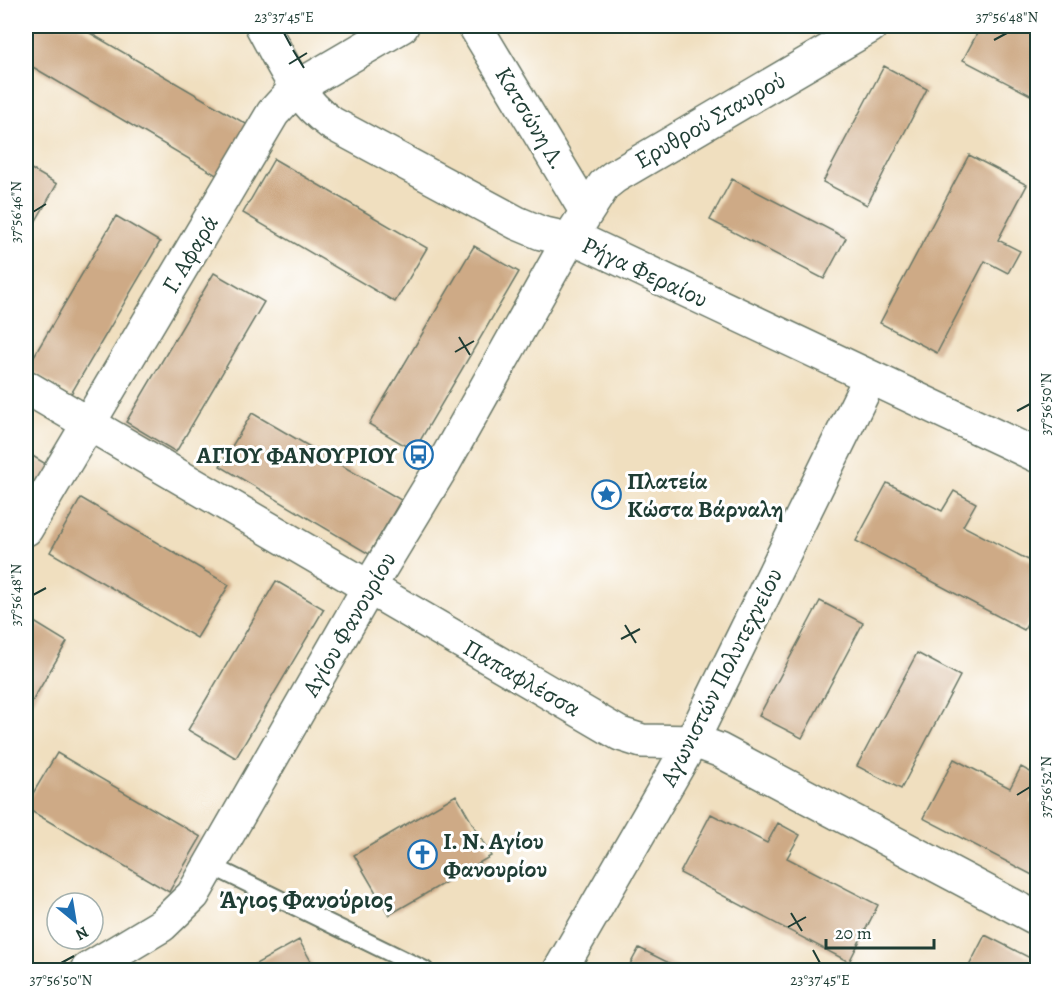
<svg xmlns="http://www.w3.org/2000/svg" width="1063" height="996" viewBox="0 0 1063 996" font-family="Alegreya,serif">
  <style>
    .building { fill: #ceaa86 }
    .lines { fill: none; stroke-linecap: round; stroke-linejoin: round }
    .lane-casing { stroke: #687665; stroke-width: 20 }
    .street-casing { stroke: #687665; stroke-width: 36 }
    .lane { stroke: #fff; stroke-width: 16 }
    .street { stroke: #fff; stroke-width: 33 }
    .ticks { fill: none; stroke: #1f3d34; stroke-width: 2 }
    .labels { text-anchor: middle; stroke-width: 6; stroke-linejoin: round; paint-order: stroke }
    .street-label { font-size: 24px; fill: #1f3d34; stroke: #fff }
    .poi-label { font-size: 24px; font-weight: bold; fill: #1f3d34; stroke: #fff; text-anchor: start }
    .neighbourhood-label { font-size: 26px; font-weight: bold; fill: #1f3d34; stroke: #fff }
    .neatline { fill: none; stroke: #1f3d34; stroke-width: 2 }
    .ticks-label { font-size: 15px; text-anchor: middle; fill: #1f3d34 }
  </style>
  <rect width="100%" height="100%" fill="#fff"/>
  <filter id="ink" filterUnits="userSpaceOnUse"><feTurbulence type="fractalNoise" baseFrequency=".0167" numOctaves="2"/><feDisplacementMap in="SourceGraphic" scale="12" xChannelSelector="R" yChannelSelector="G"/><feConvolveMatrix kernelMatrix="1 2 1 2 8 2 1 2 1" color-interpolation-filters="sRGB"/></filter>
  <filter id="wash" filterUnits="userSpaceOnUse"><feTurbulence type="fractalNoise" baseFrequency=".008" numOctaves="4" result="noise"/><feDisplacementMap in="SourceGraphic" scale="24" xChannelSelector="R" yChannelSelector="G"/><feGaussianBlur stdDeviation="1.35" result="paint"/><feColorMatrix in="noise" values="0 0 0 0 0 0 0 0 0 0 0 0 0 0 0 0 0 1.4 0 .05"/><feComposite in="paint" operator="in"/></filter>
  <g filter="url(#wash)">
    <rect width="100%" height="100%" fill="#f0dfbf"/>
    <g id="blocks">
      <!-- building -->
      <path class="building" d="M26 26H78L253 128 223 179 26 63Z
        M981 26H1038V99L963 60Z
        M884 66 927 89 867 205 823 182Z
        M969 155 1027 185 998 240 1020 251 1008 273 985 261 937 353 880 323Z
        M274 159 427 248 395 302 243 213Z
        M26 166 57 184 26 238Z
        M732 179 846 238 824 279 710 220Z
        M116 216 160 242 71 394 27 368Z
        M474 246 519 272 414 451 369 424Z
        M214 273 264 302 176 452 126 422Z
        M252 413 401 500 369 554 220 466Z
        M26 452 54 469 26 516Z
        M887 483 942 511 954 491 976 503 963 526 1038 565V605L1024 630 856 541Z
        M81 498 229 585 197 638 50 552Z
        M276 581 324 609 236 758 188 730Z
        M820 601 863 623 802 738 759 716Z
        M26 617 67 642 26 712Z
        M917 653 960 676 901 789 857 766Z
        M57 753 201 837 169 892 26 808V805Z
        M954 759 1010 788 1021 767 1038 776V789L1030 802 1038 806V878L923 818Z
        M456 795 491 856 389 915 354 855Z
        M711 814 767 843 778 823 800 835 787 858 878 905 849 962 680 873Z
        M985 935 1038 962V970H967Z
        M299 940 316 970H245Z
        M639 948 683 970H627Z"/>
    </g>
  </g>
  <g filter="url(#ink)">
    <use href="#blocks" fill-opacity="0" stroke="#687665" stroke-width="1.5"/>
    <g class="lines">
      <defs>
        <path id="lane" d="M210 865 425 970"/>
        <path id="street" d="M262 26C282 62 296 98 331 123L517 223 541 233 586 243 1038 456
          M475 26 586 211
          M26 387 620 734 642 741 697 742 719 750 1038 919
          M26 529 273 113 296 88 402 26
          M87 970 162 925 193 895 368 589 440 470 570 238 604 185 614 177 871 26
          M560 970 691 743 870 378"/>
      </defs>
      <!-- lane casing -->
      <use href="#lane" class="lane-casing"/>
      <!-- street casing -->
      <use href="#street" class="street-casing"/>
      <!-- lane -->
      <use href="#lane" class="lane"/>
      <!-- street -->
      <use href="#street" class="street"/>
    </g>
  </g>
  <!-- ticks -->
  <path class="ticks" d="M284 33 291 46M994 40 1007 33M293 50 304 68M289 64 307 53M33 212 46 204M459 337 470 355M455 352 474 341M1017 411 1030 404M33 595 46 588M625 625 636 643M621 639 640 629M1017 795 1030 787M791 913 802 931M788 927 806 917M813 950 820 963M61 963 74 956"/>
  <!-- icons -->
  <defs>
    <symbol id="bus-ring" viewBox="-11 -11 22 22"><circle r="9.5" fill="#fff" stroke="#1f6fb2" stroke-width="1.5"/><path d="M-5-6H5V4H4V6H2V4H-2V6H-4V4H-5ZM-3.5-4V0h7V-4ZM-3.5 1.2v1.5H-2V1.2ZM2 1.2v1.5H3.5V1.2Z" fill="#1f6fb2"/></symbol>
    <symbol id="sight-ring" viewBox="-11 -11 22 22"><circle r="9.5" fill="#fff" stroke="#1f6fb2" stroke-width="1.5"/><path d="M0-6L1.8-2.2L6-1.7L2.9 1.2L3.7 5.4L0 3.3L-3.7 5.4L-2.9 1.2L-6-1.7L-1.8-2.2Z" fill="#1f6fb2"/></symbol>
    <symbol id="church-ring" viewBox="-11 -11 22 22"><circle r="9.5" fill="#fff" stroke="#1f6fb2" stroke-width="1.5"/><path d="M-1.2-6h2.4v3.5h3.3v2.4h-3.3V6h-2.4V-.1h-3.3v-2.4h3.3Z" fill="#1f6fb2"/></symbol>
  </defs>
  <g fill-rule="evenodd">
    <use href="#bus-ring" x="402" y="438" width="33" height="33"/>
    <use href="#sight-ring" x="590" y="478" width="33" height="33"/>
    <use href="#church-ring" x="406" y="838" width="33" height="33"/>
  </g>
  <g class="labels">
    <!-- street labels -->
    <g class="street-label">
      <text transform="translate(531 118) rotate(59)" y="8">Κατσώνη Λ.</text>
      <text transform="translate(710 120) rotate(-30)" y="8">Ερυθρού Σταυρού</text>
      <text transform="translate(190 254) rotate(-59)" y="8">Γ. Αφαρά</text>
      <text transform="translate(645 272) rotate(25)" y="8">Ρήγα Φεραίου</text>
      <text transform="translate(349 624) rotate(-60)" y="8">Αγίου Φανουρίου</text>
      <text transform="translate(721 677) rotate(-63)" y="8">Αγωνιστών Πολυτεχνείου</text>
      <text transform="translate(522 678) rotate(30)" y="8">Παπαφλέσσα</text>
    </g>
    <!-- poi labels -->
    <g class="poi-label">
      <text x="397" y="463" text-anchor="end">ΑΓΙΟΥ ΦΑΝΟΥΡΙΟΥ</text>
      <text x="627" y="489">Πλατεία<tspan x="627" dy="28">Κώστα Βάρναλη</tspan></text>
      <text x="443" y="849">Ι. Ν. Αγίου<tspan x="443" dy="28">Φανουρίου</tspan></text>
    </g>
    <!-- neighbourhood labels -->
    <g class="neighbourhood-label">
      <text x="306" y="908">Άγιος Φανούριος</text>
    </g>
  </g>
  <!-- margin -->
  <rect width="1063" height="996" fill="none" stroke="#fff" stroke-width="66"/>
  <!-- north arrow -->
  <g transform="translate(75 921) rotate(150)"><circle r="28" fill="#ffffff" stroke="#a5b1ae" stroke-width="1.5"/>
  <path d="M0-4.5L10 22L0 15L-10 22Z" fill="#1f6fb2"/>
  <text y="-9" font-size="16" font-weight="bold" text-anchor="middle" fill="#1f3d34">N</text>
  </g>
  <!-- scale -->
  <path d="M826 939v9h108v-9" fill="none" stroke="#1f3d34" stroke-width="3"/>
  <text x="835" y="939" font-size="18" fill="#1f3d34" stroke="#ffffff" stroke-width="4.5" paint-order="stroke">20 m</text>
  <rect x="33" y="33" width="997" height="930" class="neatline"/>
  <g class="ticks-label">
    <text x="284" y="22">23°37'45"E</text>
    <text x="1007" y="22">37°56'48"N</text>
    <text transform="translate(16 212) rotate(-90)" y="5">37°56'46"N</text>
    <text transform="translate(1046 404) rotate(-90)" y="5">37°56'50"N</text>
    <text transform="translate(16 595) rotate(-90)" y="5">37°56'48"N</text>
    <text transform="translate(1046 787) rotate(-90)" y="5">37°56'52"N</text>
    <text x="61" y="985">37°56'50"N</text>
    <text x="820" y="985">23°37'45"E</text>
  </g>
</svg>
